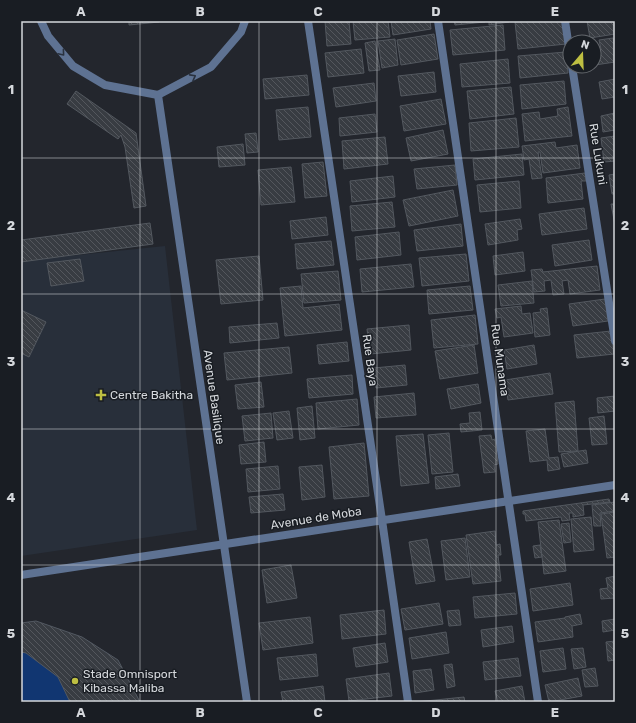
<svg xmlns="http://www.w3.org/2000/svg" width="636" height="723" viewBox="0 0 636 723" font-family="Rubik,sans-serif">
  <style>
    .built { fill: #282f3a }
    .garden { fill: #113671 }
    .building { fill: url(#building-back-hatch); stroke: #53585f }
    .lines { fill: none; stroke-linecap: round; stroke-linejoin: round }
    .minor { stroke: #5e7292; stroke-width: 8 }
    .tertiary { stroke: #5e7292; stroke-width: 8 }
    .oneway { stroke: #2a323f }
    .grid { fill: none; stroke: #d5d8dc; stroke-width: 1; stroke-opacity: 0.55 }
    .poi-dot { fill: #bebf42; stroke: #191d23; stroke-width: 1.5 }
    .labels { text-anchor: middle; stroke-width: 3; stroke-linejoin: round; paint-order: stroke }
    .street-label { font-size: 12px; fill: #d5d8dc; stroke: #191d23 }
    .poi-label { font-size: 12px; fill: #d5d8dc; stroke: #191d23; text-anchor: start }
    .neatline { fill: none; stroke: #d5d8dc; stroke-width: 1.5 }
    .grid-label { font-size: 13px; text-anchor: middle; font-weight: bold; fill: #d5d8dc }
  </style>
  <defs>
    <pattern id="building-back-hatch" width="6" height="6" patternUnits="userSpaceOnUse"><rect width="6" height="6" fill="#383c42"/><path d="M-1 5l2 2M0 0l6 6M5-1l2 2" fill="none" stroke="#54575d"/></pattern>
  </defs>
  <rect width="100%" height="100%" fill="#23262d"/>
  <!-- built -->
  <path class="built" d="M165 246 197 530 21 556V261Z"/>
  <!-- garden -->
  <path class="garden" d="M36 621 82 637 118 660 140 702H21V623Z"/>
  <!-- building -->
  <path class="building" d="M129 21H159V22L129 25Z
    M325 21H349L351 44 327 46Z
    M353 21H388L390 37 355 40Z
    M391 21H430L431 29 393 35Z
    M454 21H485V22L455 25Z
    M489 21H509V22L489 25Z
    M522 21H563L566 44 518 49 515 22Z
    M587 21H615V34L590 38Z
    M503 25 505 50 453 55 450 30Z
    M434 34 438 59 401 65 397 40Z
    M613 38 615 46V62L595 65 594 49H601L599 40Z
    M395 39 398 65 382 68 378 41Z
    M375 41 380 70 369 71 365 43Z
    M361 49 364 73 328 77 325 53Z
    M566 52 568 73 520 78 518 56Z
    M508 59 510 83 462 87 460 64Z
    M434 72 436 92 401 96 398 76Z
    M307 75 309 95 265 99 263 79Z
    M615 79V97L602 99 599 82Z
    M564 81 566 104 522 109 520 85Z
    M374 83 376 101 336 107 333 88Z
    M511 87 514 114 470 119 467 91Z
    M76 91 136 133 146 206 134 208 125 147 121 135 118 139 67 104Z
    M441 99 446 124 404 131 400 106Z
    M308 107 311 137 279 140 276 110Z
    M568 107 572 136 525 141 522 114 539 112 540 119 558 116 557 109Z
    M615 113V130L603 132 601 116Z
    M375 114 377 132 340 136 339 118Z
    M516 118 519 147 471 151 469 123Z
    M443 130 448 154 411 161 406 138Z
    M256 133 258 152 247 153 245 134Z
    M615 136V161L604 162 601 138Z
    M385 137 388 164 344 169 342 141Z
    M555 142 556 148 577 145 580 168 543 173 540 152H538L542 178 532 179 529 159 524 160 522 146Z
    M243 144 245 165 219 167 217 147Z
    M522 154 524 175 475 180 473 159Z
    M323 162 327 196 305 198 302 164Z
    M455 165 457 185 417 189 414 169Z
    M291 167 295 202 261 205 258 170Z
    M585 173 586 181H581L583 199 548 203 546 178Z
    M615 174V194H612L609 175Z
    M393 176 395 197 352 202 350 181Z
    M519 181 521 208 480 212 477 185Z
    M453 190 458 216 409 226 403 200Z
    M392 202 395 227 352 231 350 206Z
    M611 204H615V225Z
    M584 208 587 229 542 235 539 214Z
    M326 217 328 235 292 239 290 221Z
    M520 219 522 229 517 230 518 240 488 245 485 224Z
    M150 223 153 244 21 262V240Z
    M461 224 463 246 417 251 414 230Z
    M399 232 401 255 357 260 355 237Z
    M589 240 592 260 555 266 552 245Z
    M331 241 334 265 297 269 295 244Z
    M523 252 525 271 495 275 493 256Z
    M466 254 469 281 422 286 419 258Z
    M259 256 263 300 221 304 216 260Z
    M80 259 84 281 51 286 47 263Z
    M411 264 414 287 362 292 360 269Z
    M597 266 600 290 570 294 568 280 562 281 564 294 553 295 551 280 544 281 545 291 534 292 531 270 542 269 543 272Z
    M338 271 341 300 304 303 301 274Z
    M532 281 534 303 501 306 498 285Z
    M301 286 303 308 339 304 342 330 285 336 280 288Z
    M470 286 473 310 429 314 427 290Z
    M605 299 608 321 573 326 569 304Z
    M521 306 522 314 530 313 533 333 504 337 501 317 497 318 495 309Z
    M547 308 550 335 535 337 533 313 541 312 540 309Z
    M21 310 46 322 29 357 21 353Z
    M475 315 478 344 434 348 431 320Z
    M277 323 279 338 230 343 229 327Z
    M409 325 411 350 370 354 367 329Z
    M611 331 614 354 577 358 574 335Z
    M347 342 349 361 319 364 317 345Z
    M474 345 478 373 440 379 435 351Z
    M534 345 537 364 507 369 504 350Z
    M289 347 292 373 227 380 224 353Z
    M405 365 407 385 376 388 374 368Z
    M550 373 553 394 508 400 505 380Z
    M352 375 353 394 309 398 307 379Z
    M261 382 264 407 238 409 235 385Z
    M478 384 481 403 451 409 447 389Z
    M414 393 416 415 376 418 374 397Z
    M615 396V411L598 413 597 398Z
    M357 399 359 425 318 429 316 403Z
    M574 401 578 451 559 452 555 403Z
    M312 406 315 438 300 440 297 408Z
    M289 411 293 438 277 440 273 413Z
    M480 412 482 430 461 432 460 424 470 423 469 413Z
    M271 413 273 438 245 441 242 416Z
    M604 416 607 444 592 445 589 418Z
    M545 429 549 458 558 457 560 469 548 471 547 460 530 462 526 431Z
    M449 433 453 472 432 474 428 435Z
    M423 434 429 483 401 486 396 436Z
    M491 435 492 440 495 439 498 464 494 465 495 472 484 473 479 436Z
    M264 442 266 462 241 464 239 445Z
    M364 443 369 496 334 499 329 447Z
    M586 450 588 463 564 467 561 454Z
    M322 465 325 497 302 500 299 467Z
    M278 466 280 489 248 492 246 469Z
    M458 474 460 486 436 489 435 477Z
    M283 494 285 510 251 513 249 497Z
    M609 499 610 502 583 505 584 515 573 517V513H569L570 520 562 521 561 517 526 521 525 514H523V511Z
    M615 502V511L600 513 601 526H594L592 505Z
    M615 512V557L607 558 601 514Z
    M591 517 594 550 574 552 571 519Z
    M559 520 566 571 544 574 538 522Z
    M569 523 571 542 564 543 561 524Z
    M495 531 496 545 500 544 501 555H498L501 581 473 584 466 535Z
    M465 538 470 577 446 580 441 541Z
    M427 539 435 581 416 584 409 542Z
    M540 545 542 557 535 558 533 546Z
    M291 565 297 598 267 603 262 570Z
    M615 576V598L601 599 600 589 608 588 606 578Z
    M570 583 573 605 533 611 530 589Z
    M515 593 517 614 475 618 473 597Z
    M439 603 443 624 405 630 401 609Z
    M384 610 386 634 342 639 340 615Z
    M459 610 461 625 449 626 447 611Z
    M580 614 582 624 572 626 573 637 538 642 535 622 565 618V617Z
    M310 617 313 643 263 650 259 623Z
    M615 619V630L603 632 602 621Z
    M36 621 82 637 118 660 140 702H70L58 677 26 653 21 652V623Z
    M512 626 514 642 483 647 481 630Z
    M446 632 449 653 412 659 409 638Z
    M615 641V660L608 661 606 642Z
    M385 643 388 662 356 667 353 648Z
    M563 648 566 669 543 672 540 651Z
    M583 648 586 667 574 669 571 649Z
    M316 654 318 676 280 680 277 658Z
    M518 658 521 676 485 680 483 662Z
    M452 664 455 686 447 688 444 665Z
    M595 668 598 686 585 687 582 670Z
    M431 669 434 690 415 693 413 671Z
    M389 673 392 696 349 701 346 679Z
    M578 678 582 696 549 702 545 685Z
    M323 686 325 702H283L281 692Z
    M522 686 525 702H498L495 691Z
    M464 697 465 702H416Z"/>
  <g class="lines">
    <!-- minor -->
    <path class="minor" d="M308 21 382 520 408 702
      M438 21 538 702
      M565 21 570 54
      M572 66 615 341
      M21 575 615 485"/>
    <!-- tertiary -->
    <path class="tertiary" d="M41 21 48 36 73 66 105 85 158 95 211 67 241 32 245 21
      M158 95 247 702"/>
  </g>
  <!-- one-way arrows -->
  <defs><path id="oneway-chevron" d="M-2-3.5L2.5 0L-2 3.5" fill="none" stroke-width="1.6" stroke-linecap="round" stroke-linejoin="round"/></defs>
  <g class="oneway">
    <use href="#oneway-chevron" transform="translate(62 53) rotate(50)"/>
    <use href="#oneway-chevron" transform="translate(193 77) rotate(-28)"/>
  </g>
  <!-- grid -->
  <path class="grid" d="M140 21V702M259 21V702M377 21V702M496 21V702M21 158H615M21 294H615M21 429H615M21 565H615"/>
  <!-- markers -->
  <g class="poi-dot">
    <path d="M99 389h4v4h4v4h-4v4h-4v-4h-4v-4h4z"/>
    <circle cx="75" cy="681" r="4"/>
  </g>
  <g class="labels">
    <!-- street labels -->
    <g class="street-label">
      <text transform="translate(598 154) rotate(81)" y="4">Rue Lukuni</text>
      <text transform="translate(370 360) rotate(82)" y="4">Rue Baya</text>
      <text transform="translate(500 360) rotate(82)" y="4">Rue Munama</text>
      <text transform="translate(214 397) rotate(82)" y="4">Avenue Basilique</text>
      <text transform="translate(316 518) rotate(-9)" y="4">Avenue de Moba</text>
    </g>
    <!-- poi labels -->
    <g class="poi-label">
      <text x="110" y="399">Centre Bakitha</text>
      <text x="83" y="678">Stade Omnisport<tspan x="83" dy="14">Kibassa Maliba</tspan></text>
    </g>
  </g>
  <!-- border -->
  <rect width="636" height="723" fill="none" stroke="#191d23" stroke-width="44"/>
  <!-- north arrow -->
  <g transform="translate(582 54) rotate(19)"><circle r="19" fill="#191d23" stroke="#64686d"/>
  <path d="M0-3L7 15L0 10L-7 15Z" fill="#bebf42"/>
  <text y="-6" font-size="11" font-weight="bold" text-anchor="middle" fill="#d5d8dc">N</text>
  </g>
  <rect x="22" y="22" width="592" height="679" class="neatline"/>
  <g class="grid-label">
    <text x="81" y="16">A</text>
    <text x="200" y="16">B</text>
    <text x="318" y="16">C</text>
    <text x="436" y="16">D</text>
    <text x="555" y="16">E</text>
    <text x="11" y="94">1</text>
    <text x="625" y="94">1</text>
    <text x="11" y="230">2</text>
    <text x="625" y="230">2</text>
    <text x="11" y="366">3</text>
    <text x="625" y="366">3</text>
    <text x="11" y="502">4</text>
    <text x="625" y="502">4</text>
    <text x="11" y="638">5</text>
    <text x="625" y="638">5</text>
    <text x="81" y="717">A</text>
    <text x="200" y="717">B</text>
    <text x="318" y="717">C</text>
    <text x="436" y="717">D</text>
    <text x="555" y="717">E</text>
  </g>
</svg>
